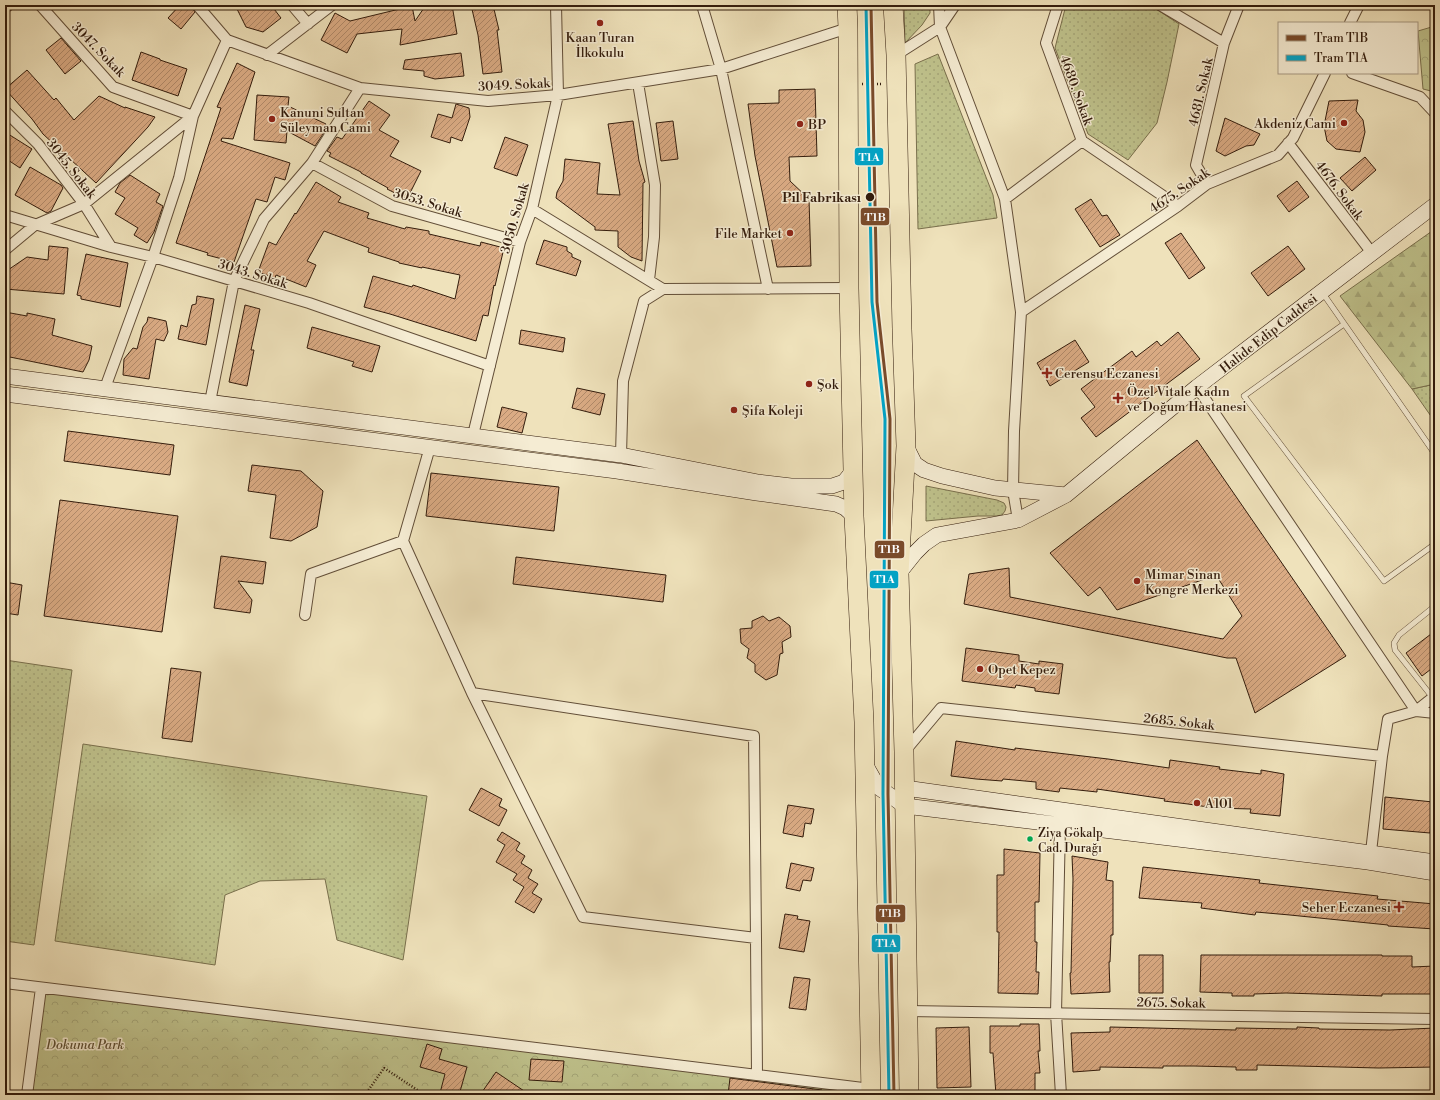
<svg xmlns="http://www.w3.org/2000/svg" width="1440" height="1100" viewBox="0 0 1440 1100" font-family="'Libre Bodoni',serif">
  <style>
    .grass { fill: url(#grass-dots); stroke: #796f4c }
    .forest { fill: url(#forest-firs); stroke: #796f4c }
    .park { fill: url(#park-crowns); stroke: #796f4c }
    .building { fill: url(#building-hatch); stroke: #331c0c }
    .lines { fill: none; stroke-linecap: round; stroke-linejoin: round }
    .lane-casing { stroke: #624e38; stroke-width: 6 }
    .street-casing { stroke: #624e38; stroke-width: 12 }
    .secondary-casing { stroke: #331c0c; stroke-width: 16 }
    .highway-casing { stroke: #331c0c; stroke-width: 20 }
    .path { stroke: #331c0c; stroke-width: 2.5; stroke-dasharray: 1 2; stroke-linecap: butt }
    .lane { stroke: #f5ecd3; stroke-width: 5 }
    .street { stroke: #f5ecd3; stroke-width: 10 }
    .secondary { stroke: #f5ecd3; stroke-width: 15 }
    .highway { stroke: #efe2bb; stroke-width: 19 }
    .tram-1-casing { stroke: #f5ecd3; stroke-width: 6 }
    .tram-2-casing { stroke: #f5ecd3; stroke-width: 6 }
    .tram-1 { stroke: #7a4b2a; stroke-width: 3 }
    .tram-2 { stroke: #03a2c4; stroke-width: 3 }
    .poi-dot { fill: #8f2418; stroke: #f5ecd3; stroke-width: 1.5 }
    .stop-dot { fill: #331c0c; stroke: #f5ecd3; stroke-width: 1.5 }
    .bus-dot { fill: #00a651; stroke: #f5ecd3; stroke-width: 1.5 }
    .labels { text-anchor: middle; stroke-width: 3; stroke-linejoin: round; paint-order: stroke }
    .bus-label { font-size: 12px; fill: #331c0c; stroke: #f5ecd3; text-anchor: start }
    .poi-label { font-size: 13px; fill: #331c0c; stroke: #f5ecd3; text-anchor: start }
    .street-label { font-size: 13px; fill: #331c0c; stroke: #f5ecd3 }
    .stop-label { font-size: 13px; font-weight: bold; fill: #331c0c; stroke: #f5ecd3; text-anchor: end }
    .park-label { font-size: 13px; font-style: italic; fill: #5d4e32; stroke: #f5ecd3 }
    .line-badge { stroke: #f5ecd3; stroke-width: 1.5 }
    .badge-label { font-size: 11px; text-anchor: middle; font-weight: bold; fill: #fff }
  </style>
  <defs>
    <pattern id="grass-dots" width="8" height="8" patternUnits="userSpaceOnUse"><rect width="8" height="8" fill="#bfc28c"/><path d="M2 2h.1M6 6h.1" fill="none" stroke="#a5a678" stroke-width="1.8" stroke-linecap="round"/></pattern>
    <pattern id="forest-firs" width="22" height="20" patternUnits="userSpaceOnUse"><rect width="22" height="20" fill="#bfc28c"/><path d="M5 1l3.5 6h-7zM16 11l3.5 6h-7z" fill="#a5a678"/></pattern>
    <pattern id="park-crowns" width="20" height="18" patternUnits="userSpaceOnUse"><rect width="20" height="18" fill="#bfc28c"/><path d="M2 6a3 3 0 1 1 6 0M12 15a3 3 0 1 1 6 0" fill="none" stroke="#a5a678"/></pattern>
    <pattern id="building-hatch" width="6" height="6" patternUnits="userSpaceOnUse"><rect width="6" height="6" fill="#daab84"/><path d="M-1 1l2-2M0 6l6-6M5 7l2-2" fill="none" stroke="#b18a6a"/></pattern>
  </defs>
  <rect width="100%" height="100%" fill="#efe2bb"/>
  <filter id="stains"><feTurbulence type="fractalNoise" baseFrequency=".005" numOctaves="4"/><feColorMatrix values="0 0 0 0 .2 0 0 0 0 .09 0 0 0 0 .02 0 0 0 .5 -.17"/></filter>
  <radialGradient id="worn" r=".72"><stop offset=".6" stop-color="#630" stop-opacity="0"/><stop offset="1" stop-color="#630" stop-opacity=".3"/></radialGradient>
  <!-- grass -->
  <path class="grass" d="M904 5H930V13L922 25 905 43Z
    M1066 5H1150L1179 24 1167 82 1157 123 1128 160 1088 134 1055 48Z
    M938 54 993 195 997 218 918 229 915 64Z
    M1435 384V422L1412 389Z
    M926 486 997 500 1004 503 1006 507 1005 511 1002 515 996 516H978L926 521Z
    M5 660 72 670 34 945 5 941Z
    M83 744 427 796 403 960 337 940 325 879 260 881 225 895 215 965 55 941Z"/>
  <!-- forest -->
  <path class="forest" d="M1435 229V384L1412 389 1340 296Z"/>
  <!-- park -->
  <path class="park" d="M1435 26V92L1423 89 1418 31Z
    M41 988 871 1089V1095H27Z"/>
  <!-- building -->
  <path class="building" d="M180 5H191L195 12 181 29 168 18Z
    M235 5H271L281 18 263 32 246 27Z
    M426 5H452L457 34 400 45 402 29 357 34 347 53 321 40 335 13 350 21 412 6 415 21Z
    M471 5H493L499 30H497L502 72 483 74 478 35Z
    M61 38 81 61 65 74 46 50Z
    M141 52 160 59V60L187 69 178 96 132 80Z
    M461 53 464 76 435 79 424 76V71L403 69 405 60Z
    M237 63 255 72 233 139 222 138 221 141 290 163 285 180 275 177 267 202 256 199 234 262 207 255 208 253 176 243 221 108 217 107Z
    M27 70 54 100 56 98 74 120 99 96 125 108V107L155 117 148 127 96 183 43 134 32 119 5 89Z
    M815 89 817 156 789 157 790 181 809 199 811 266 777 267 755 156 748 104 779 103V90Z
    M257 95 289 97 288 106 326 124 323 130 325 131 315 146 287 131 286 143 254 140Z
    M1358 100 1356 111 1363 120 1365 132 1360 152 1336 149 1327 141 1324 126 1329 101Z
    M369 101 390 115 379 130 399 141 390 156 421 171 407 199 387 189 388 188 361 173V172L329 156 331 153 327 151 337 137 342 139Z
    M456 104 469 108 470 117 462 141 451 137 450 143 431 137 438 114 452 118Z
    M1225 118 1260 134 1254 145 1246 146 1225 156 1216 151Z
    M633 121 639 161 645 182 643 183 642 261 631 257 618 247V231L595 230V227L556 198 557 192 563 181 565 159 600 163 597 194 620 195 608 124Z
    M673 121 678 159 661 161 656 123Z
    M5 132 32 149 20 168 5 158Z
    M505 137 528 145 517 176 494 168Z
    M1365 157 1376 170 1352 191 1340 178Z
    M30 167 61 185 63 188 51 211 47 213 15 195Z
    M130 175 160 194 156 202 163 206 154 232 147 243 134 235 138 228 115 214 125 198 115 192 120 183Z
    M1297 181 1309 197 1289 212 1277 196Z
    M316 182 341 197 338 202 369 213 367 218 405 229 406 227 429 231V234L480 246 481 242 504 248 495 286 494 285 488 316 483 315 476 341 390 314 364 307 373 276 412 287 413 285 455 299 460 275 422 267V268L399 263V262L368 252 369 248 324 231 307 261 316 265 306 287 276 275 275 278 258 272 269 242 276 245 295 213 296 214Z
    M1091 199 1102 216 1107 215 1120 235 1100 247 1075 209Z
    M1181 233 1205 268 1189 279 1165 243Z
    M544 240 567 247V251L572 254V257L581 261 576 276 536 264Z
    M49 246 68 248 64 294 5 289V272L27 257 48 260Z
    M1288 246 1305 269 1268 296 1251 273Z
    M86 254 128 263 120 307 81 299V296L77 295Z
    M197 296 214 299 206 345 178 339 181 325 187 327 192 305 196 304Z
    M245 305 260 309 251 350H254L247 386 229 382Z
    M5 312 27 316V313L55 319 52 335 92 346 89 360 83 372 5 356Z
    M148 317 166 321 168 332 164 341 156 339 149 379 123 375 124 359 133 348 137 349 143 327 147 322Z
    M312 327 380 346 372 372 352 366 354 362 307 348Z
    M521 330 565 338 563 352 519 344Z
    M1178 332 1200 359 1096 437 1081 418 1095 407 1081 389 1132 351 1136 357 1157 341 1161 346Z
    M1075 340 1089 362 1050 386 1037 363Z
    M577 388 605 394 600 415 572 408Z
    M502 407 527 413 522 433 497 427Z
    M68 431 174 445 170 475 64 461Z
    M1197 440 1346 656 1255 713 1236 658H1227L964 604 969 574 1009 568 1010 597 1223 639 1242 616 1216 575 1117 610 1100 587 1088 596 1050 553Z
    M252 465 301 471 323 491 317 527 291 541 270 538 276 495 248 491Z
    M431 473 559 487 554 531 426 516Z
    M60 500 178 516 162 632 44 616Z
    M221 556 266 562 263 584 238 581 252 600 250 613 214 608Z
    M516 557 666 575 663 602 513 584Z
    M5 582 22 585 18 615 5 613Z
    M763 616 769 621 779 617 790 626 791 637 782 642 783 653 780 654 777 675 766 680 755 672V664L747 658 749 649 741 643 740 629 752 628V621Z
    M1435 631V666L1422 676 1406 653Z
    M966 648 1019 655V661L1039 664V661L1063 664 1059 694 1035 691V688L1016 685 1015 688 962 681Z
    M171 668 201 672 192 742 162 738Z
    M956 741 1015 750V748L1108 759 1169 768 1170 760 1220 767 1219 769 1261 774V770L1284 774 1280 816 1250 813 1251 809 1215 808 1188 804 1164 801 1165 799 1097 789V792L1060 788 1059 792 1036 789V782L1003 779 1002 781 976 779 951 776Z
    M481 788 502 799 499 806 507 810 499 826 469 810Z
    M1385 797 1433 802 1430 833 1383 829Z
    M788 805 814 809 811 824 805 823 803 837 783 833Z
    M502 832 520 843 516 850 525 856 521 863 532 870 528 878 538 884 532 893 542 899 534 913 515 902 524 887 513 880 517 874 496 862 505 845 497 840Z
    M1004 849 1040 853 1039 902H1035V942H1037L1036 972H1039L1038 994 998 993 999 932H997V875H1004Z
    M1072 856 1108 862 1106 880 1113 881V935H1111L1110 962H1109L1110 992 1071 994 1070 973H1071L1073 879Z
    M791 863 814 868 811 881 803 880 800 891 786 888Z
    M1143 867 1260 880 1259 883 1378 896 1377 899 1435 904V929L1388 926V925L1290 915 1256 912 1255 915 1201 908 1202 903 1139 898Z
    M785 914 798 916 797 919 810 921 804 952 779 948Z
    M1139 955H1163V993H1139Z
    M1201 955H1382V956H1412V967L1435 966V994H1382V996L1286 993 1254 994V996H1232V993L1200 992Z
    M794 977 810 979 806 1010 789 1008Z
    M1020 1024H1039L1040 1051H1038L1040 1073H1035V1095H996L993 1053H990V1026H1020Z
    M969 1027 971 1087 937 1088 936 1028Z
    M1110 1027 1236 1030V1028L1297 1029V1027L1319 1028V1029L1390 1030 1435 1028V1067L1379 1068 1257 1065V1070H1236V1067L1194 1066H1163V1068L1100 1067V1070L1073 1072 1071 1033 1110 1032Z
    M427 1044 442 1049 439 1059 467 1067 459 1095H448L440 1093 445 1074 420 1067Z
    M531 1059 564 1061 562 1082 529 1080Z
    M496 1072 530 1095H480Z
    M730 1078 822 1090V1095H728Z"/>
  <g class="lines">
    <defs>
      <path id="lane" d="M1322 292 1435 454
        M1344 324 1244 396 1384 581 1435 544
        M1433 698 1395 650 1394 643 1399 635 1435 606"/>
      <path id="street" d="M40 5 113 87 193 116 179 178 153 257 105 388
        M197 5 227 40 360 88 488 101 558 95 721 69 848 28
        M292 5 308 24
        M702 5 721 69 768 289
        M939 5 940 27 1005 199 1021 312 1014 431 1013 490 1018 520
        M1058 5 1046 43 1082 141 1178 206
        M1160 5 1224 43
        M5 8 9 5
        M1350 23 1359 5
        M267 55 332 5
        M896 55 940 27 955 5
        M1352 73 1420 97 1435 113
        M638 83 655 185 654 237 649 280
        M5 111 38 144 84 204 111 247
        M1288 143 1372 253
        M312 163 392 206 520 242
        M1207 184 1196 165 1224 43 1239 5
        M1005 199 1082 141
        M532 209 663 289
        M5 215 111 247 153 257 309 303 490 366
        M5 250 35 225 84 204 193 116 227 40
        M1021 312 1178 206 1207 184 1278 155 1293 138 1325 73
        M1197 387 1416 711 1435 713
        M210 402 234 281 264 219 312 163 360 88
        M473 435 520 242 532 209 558 95 556 5
        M430 447 403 541 472 693 583 917 756 938 754 736 472 693
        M621 455 623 381 644 301 663 289 849 288
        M305 615 311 574 403 541
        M905 751 941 708 1382 756 1388 719 1416 711 1435 696
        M1060 825 1056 1013 1061 1095
        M1371 852 1382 756
        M756 938 757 1075
        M5 983 871 1089
        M908 1011 1435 1019
        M27 1095 41 988"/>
      <path id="secondary" d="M5 376 621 455 758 482 791 486H832L844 482 853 471
        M5 394 617 471 757 493 836 504 845 508 854 516
        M906 446 915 464 924 470 942 476 995 488 1066 495
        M899 573 915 553 924 544 937 535 1018 520 1066 495 1197 387 1435 205
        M865 764 878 787 905 806 1368 862 1435 873
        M905 788 1435 862"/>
      <path id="highway" d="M847 5 848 28 849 288 854 516 864 722 871 1095
        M893 5 896 55 902 329 906 446 899 573 904 752 909 1095"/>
    </defs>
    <!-- lane casing -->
    <use href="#lane" class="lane-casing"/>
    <!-- street casing -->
    <use href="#street" class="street-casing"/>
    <!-- secondary casing -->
    <use href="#secondary" class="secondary-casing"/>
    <!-- highway casing -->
    <use href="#highway" class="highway-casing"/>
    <!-- path -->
    <path class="path" d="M862 84H881
      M365 1095 384 1068 425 1095"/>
    <!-- lane -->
    <use href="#lane" class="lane"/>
    <!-- street -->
    <use href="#street" class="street"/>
    <!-- secondary -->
    <use href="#secondary" class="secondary"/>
    <!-- highway -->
    <use href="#highway" class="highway"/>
    <defs>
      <path id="tram-1" d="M871 5 877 302 890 419 888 794 894 1095"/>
      <path id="tram-2" d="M866 5 872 302 885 419 883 794 889 1095"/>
    </defs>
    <!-- tram-1 casing -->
    <use href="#tram-1" class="tram-1-casing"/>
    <!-- tram-2 casing -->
    <use href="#tram-2" class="tram-2-casing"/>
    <!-- tram-1 -->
    <use href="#tram-1" class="tram-1"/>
    <!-- tram-2 -->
    <use href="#tram-2" class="tram-2"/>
  </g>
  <!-- markers -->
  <g class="poi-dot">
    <circle cx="600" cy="23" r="4"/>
    <circle cx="272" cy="119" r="4"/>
    <circle cx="1344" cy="123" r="4"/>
    <circle cx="800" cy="124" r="4"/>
    <circle cx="790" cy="233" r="4"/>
    <path d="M1045 367h4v4h4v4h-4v4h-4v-4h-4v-4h4z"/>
    <circle cx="809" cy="384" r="4"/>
    <path d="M1116 392h4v4h4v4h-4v4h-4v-4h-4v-4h4z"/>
    <circle cx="734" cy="410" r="4"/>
    <circle cx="1137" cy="581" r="4"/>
    <circle cx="980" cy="669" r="4"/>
    <circle cx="1197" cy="803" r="4"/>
    <path d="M1397 901h4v4h4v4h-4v4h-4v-4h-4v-4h4z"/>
  </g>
  <circle class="stop-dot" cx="870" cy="197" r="5"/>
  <circle class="bus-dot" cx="1030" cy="839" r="3.5"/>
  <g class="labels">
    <!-- bus labels -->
    <g class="bus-label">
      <text x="1038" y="837">Ziya Gökalp<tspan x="1038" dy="15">Cad. Durağı</tspan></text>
    </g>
    <!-- poi labels -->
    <g class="poi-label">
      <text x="600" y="42" text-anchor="middle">Kaan Turan<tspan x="600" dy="15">İlkokulu</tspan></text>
      <text x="280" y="117">Kanuni Sultan<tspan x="280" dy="15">Süleyman Cami</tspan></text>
      <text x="1336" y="128" text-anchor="end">Akdeniz Cami</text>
      <text x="808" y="129">BP</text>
      <text x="782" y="238" text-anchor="end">File Market</text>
      <text x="1055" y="378">Cerensu Eczanesi</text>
      <text x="817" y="389">Şok</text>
      <text x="1127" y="396">Özel Vitale Kadın<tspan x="1127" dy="15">ve Doğum Hastanesi</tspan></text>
      <text x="742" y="415">Şifa Koleji</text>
      <text x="1145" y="579">Mimar Sinan<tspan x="1145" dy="15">Kongre Merkezi</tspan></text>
      <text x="988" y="674">Opet Kepez</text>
      <text x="1205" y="808">A101</text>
      <text x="1391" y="912" text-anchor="end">Seher Eczanesi</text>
    </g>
    <!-- street labels -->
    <g class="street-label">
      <text transform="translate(99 49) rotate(46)" y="5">3047. Sokak</text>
      <text transform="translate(514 84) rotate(-3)" y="5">3049. Sokak</text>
      <text transform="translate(1077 90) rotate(70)" y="5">4680. Sokak</text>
      <text transform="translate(1200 92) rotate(-77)" y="5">4681. Sokak</text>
      <text transform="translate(72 168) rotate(52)" y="5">3045. Sokak</text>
      <text transform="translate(1179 190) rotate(-34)" y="5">4675. Sokak</text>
      <text transform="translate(1340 190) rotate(53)" y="5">4676. Sokak</text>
      <text transform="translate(428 202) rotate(17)" y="5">3053. Sokak</text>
      <text transform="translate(514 218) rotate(-74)" y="5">3050. Sokak</text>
      <text transform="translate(253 273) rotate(17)" y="5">3043. Sokak</text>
      <text transform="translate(1268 333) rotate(-38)" y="5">Halide Edip Caddesi</text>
      <text transform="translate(1179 721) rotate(6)" y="5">2685. Sokak</text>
      <text transform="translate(1171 1002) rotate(1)" y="5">2675. Sokak</text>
    </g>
    <!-- stop labels -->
    <g class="stop-label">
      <text x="861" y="202">Pil Fabrikası</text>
    </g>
    <!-- park labels -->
    <g class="park-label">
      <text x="85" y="1049">Dokuma Park</text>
    </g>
  </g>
  <g class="line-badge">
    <rect x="854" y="147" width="30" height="19" rx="4" fill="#03a2c4"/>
    <rect x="860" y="207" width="30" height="19" rx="4" fill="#7a4b2a"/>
    <rect x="874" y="540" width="31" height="19" rx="4" fill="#7a4b2a"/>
    <rect x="869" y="570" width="30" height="19" rx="4" fill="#03a2c4"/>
    <rect x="875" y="904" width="31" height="19" rx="4" fill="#7a4b2a"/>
    <rect x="871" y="934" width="30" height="19" rx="4" fill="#03a2c4"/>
  </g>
  <g class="badge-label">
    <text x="869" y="161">T1A</text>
    <text x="875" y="221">T1B</text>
    <text x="889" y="553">T1B</text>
    <text x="884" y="583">T1A</text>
    <text x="890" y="917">T1B</text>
    <text x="886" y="947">T1A</text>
  </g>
  <!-- margin -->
  <rect width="1440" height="1100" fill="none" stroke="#efe2bb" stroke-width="20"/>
  <rect x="6" y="6" width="1428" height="1088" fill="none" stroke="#331c0c" stroke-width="2"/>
  <rect x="10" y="10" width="1420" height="1080" fill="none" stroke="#331c0c"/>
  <!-- legend -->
  <rect x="1278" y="22" width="140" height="52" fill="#f5ecd3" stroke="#a79983"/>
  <rect x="1286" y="35" width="20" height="6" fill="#7a4b2a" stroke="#a79983"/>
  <text x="1314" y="42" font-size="12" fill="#331c0c">Tram T1B</text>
  <rect x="1286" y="55" width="20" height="6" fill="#03a2c4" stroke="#a79983"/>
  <text x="1314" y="62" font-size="12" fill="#331c0c">Tram T1A</text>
  <rect width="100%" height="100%" filter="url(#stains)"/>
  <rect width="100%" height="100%" fill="url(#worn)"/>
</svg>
